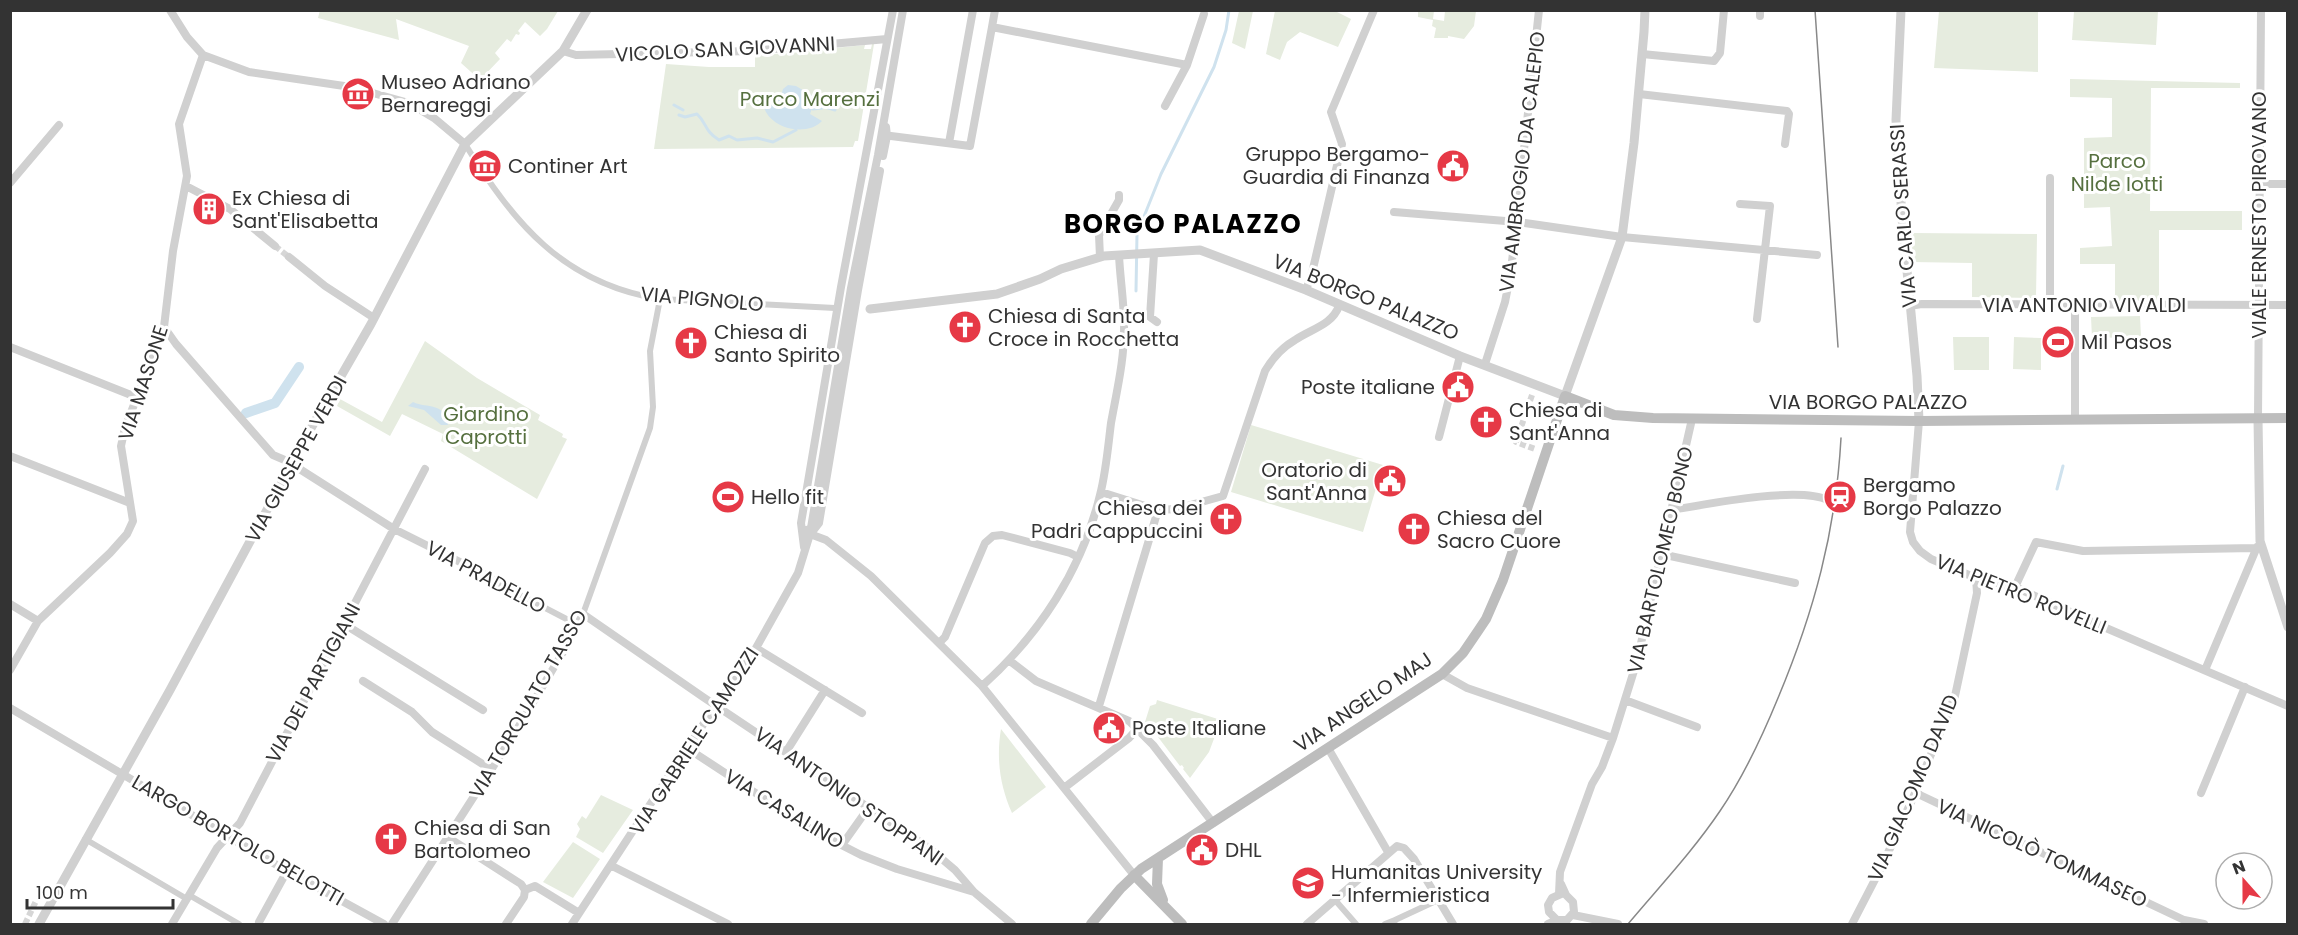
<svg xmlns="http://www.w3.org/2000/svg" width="2298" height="935" viewBox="0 0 2298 935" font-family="Poppins,sans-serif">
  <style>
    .green { fill: #e6ecdf }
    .water { fill: #cfe2ee }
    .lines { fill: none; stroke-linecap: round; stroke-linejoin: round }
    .stream { stroke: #cfe2ee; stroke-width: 3 }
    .canal { stroke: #cfe2ee; stroke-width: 10 }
    .pedestrian-tunnel { stroke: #d6d6d6; stroke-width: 6; stroke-dasharray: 6 3; stroke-linecap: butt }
    .pedestrian { stroke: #d0d0d0; stroke-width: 6 }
    .minor { stroke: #d0d0d0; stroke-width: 8 }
    .tertiary { stroke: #d0d0d0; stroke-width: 9 }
    .secondary { stroke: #bdbdbd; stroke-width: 10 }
    .tram { stroke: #888; stroke-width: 1.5 }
    .labels { text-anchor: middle; stroke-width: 6; stroke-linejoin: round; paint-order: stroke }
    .street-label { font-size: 20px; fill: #333; stroke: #fff }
    .poi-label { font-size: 20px; fill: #333; stroke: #fff; text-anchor: start }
    .park-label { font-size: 20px; fill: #56703f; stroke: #fff }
    .district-label { font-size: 26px; font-weight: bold; letter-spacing: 1.5px; fill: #000; stroke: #fff }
  </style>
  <rect width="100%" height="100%" fill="#fff"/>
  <!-- green -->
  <path class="green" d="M320 10H558V11L547 29 540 36 525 22 518 31 520 33 519 35 516 34 511 42 507 39 495 53 500 59 480 80 461 63 469 46 396 19 399 40 318 18Z
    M1239 11H1253L1245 49 1232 43Z
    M1275 11H1335L1351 19 1338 47 1300 32 1287 42 1280 60 1266 54Z
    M1418 11H1434L1433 19 1444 21 1445 11H1476L1474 26 1464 39 1448 36V38H1434L1436 28 1432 26 1433 20 1418 17Z
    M1939 11H2038V72L1934 68Z
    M2074 11H2158L2156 45 2072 40Z
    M872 44H874L858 141H855L853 147 654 149 666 64 709 67H755V56L865 45 864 49H871Z
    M2070 79 2240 83V88H2151L2150 211H2242V230H2159V301H2115V264H2080V248L2112 246 2110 207 2084 208V138L2112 137V98L2070 97Z
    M1912 233 2037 234 2036 298 1972 297V263L1912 262Z
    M2140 316 2141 337 2092 338 2091 317Z
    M1953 337H1989V370H1954Z
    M2014 337 2041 338V370L2013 369Z
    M425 341 477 378 540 415 538 420 563 434 562 437 567 439 537 499 441 441 443 434 402 414 390 436 337 406 340 399 382 422Z
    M1251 425 1383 465 1363 532 1231 492Z
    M1157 700 1221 720 1209 752 1190 778 1183 769 1184 768 1182 765 1180 766 1158 737 1159 736 1157 733 1155 734 1145 722 1150 706 1156 704Z
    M1001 729 1046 787 1012 813C1000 786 996 759 1001 729Z
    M601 795 633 810 603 853 576 837 580 829 577 824 582 816 586 819Z
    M573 842 600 859 573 898 543 882Z"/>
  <!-- water -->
  <path class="water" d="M788 85 796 86 816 98 810 114 822 121C806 138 766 128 763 103L767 100H780L783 89Z
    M413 402C428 409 444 401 448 425H441L424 410 408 406Z"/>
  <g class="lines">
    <!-- stream -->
    <path class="stream" d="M674 105 683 110
      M825 107 835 110
      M813 109 822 108
      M679 115 685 117 697 114C707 123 704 131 719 140L729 136 737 140 757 138 773 142 796 130
      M1136 291 1137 234 1161 174 1214 67 1226 30 1229 10
      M2057 489 2063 466"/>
    <!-- canal -->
    <path class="canal" d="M246 413 275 403 299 367"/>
    <!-- pedestrian-tunnel -->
    <path class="pedestrian-tunnel" d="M275 246 289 257
      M1532 395 1516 442 1535 449
      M25 924 36 901"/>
    <!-- pedestrian -->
    <path class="pedestrian" d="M465 144C513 222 563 284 660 299L835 308
      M505 587 578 625
      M583 614 650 428 653 407 650 351 660 299
      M85 839 187 899
      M189 895 239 924
      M1335 900 1356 924
      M1395 920 1438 900
      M1385 924 1395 920 1394 924"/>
    <!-- minor -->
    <path class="minor" d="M170 10 187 37 203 55 249 72 351 87 409 103 434 118 465 144
      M1760 16V10
      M992 27 995 10
      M563 51 576 55 752 51 887 39
      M1642 54 1714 61 1720 53 1724 10
      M1639 94 1787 111 1789 114 1785 144
      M1165 106 1187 65 1204 14
      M883 135 970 146 992 27 1187 65
      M949 143 973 10
      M883 156 887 136 886 127
      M2050 178V306
      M10 183 59 125
      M2260 184H2288
      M186 186 230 209 275 246
      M1740 204 1770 206 1757 319
      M1394 212 1518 222 1622 237 1817 255
      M1154 254 1150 317 1157 322
      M289 257 325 286 374 318
      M1100 257 1099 235 1119 200V195
      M1306 290 1312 273 1342 144 1331 112 1374 10
      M1909 306 1922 304 2288 305
      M2075 306V419
      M164 327 176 344 273 455 287 461 394 529 478 571 505 587
      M10 347 136 397
      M1485 364 1505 302 1511 271 1539 10
      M2258 419 2261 10
      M1919 421 1910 532 1913 542 1920 551 1931 559 1976 578 2015 587 2106 628 2288 706
      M1439 437 1460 356
      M10 456 130 503
      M1101 492 1158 510 1176 509 1223 496 1265 371C1272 359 1283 347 1295 340 1311 329 1332 325 1339 306
      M1672 510C1707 504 1798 486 1828 500
      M807 530 810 534 826 540 871 576 982 686 1134 875
      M812 532 819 523 858 290 880 171
      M804 547 801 523 841 287 893 10
      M1661 554 1795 583
      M2015 587 2036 542 2083 551 2255 548
      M10 604 38 621
      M344 624 483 710
      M939 643 945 637 985 543 993 536 1002 535 1070 553 1078 557
      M756 648 862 713
      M1010 661 1036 681 1129 721 1153 745 1213 823
      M10 670 38 621 110 553 127 534 133 521 121 446 125 428 164 327 173 251 187 176 179 124 203 55
      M2205 670 2257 547
      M1442 674 1467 688 1613 738
      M363 681 412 712 432 732 492 770
      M982 686C1039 635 1082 570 1100 495 1106 472 1108 447 1111 423 1117 390 1125 357 1124 324 1124 301 1120 278 1119 255
      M1625 700 1697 727
      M1099 706 1158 510
      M10 708 287 871 384 924
      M687 748 812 830 861 855 897 869 974 892 1012 924
      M1328 748 1388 852
      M786 752 825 690
      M1064 788 1129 738 1138 728
      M1916 791 1920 795 2184 920 2204 924
      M2201 793 2245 687
      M449 838 521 884 525 890 535 886 579 913
      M842 845 869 807
      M612 866 728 924
      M1559 894 1560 872 1592 784 1602 767 1613 738 1637 661 1692 419
      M1573 915 1618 924
      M1557 920 1549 912 1548 905 1552 898 1561 894
      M259 922 287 871
      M172 924 217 848 240 823 425 469
      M392 924 516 731 563 652 583 614 703 697 929 848 955 870 974 892
      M506 924 524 897 525 890
      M572 924 687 748 756 648 798 573 810 534 851 288 878 155 903 10
      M1307 924 1397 846 1404 848 1414 859 1453 924
      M1548 924 1557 920H1567L1574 912 1573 902 1566 895 1561 884
      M1852 924 1882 866 1916 791 1955 696 1977 593 1976 578"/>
    <!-- tertiary -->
    <path class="tertiary" d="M1901 10 1896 120 1902 218 1917 376 1919 421
      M870 309 997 294 1040 279 1061 269 1104 256 1200 250 1306 290 1460 356 1565 396 1622 237 1634 143 1644 32 1645 10
      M2258 419 2260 541 2288 627
      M39 924 170 690 310 430 371 324 465 144 563 51 587 10"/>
    <!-- secondary -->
    <path class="secondary" d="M1158 858 1157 884 1163 900
      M1134 875 1182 924
      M1091 924 1121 888 1141 869 1442 674 1463 653 1478 631 1486 619 1503 580 1565 396 1614 415 1653 418 1919 421 2288 418"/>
    <!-- tram -->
    <path class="tram" d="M1815 10 1838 347
      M1628 924C1659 887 1693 851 1720 811 1744 776 1762 737 1778 698 1814 612 1836 531 1841 438"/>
  </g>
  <!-- icons -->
  <defs>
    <symbol id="museum-disc" viewBox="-11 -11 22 22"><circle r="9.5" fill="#e63946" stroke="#fff"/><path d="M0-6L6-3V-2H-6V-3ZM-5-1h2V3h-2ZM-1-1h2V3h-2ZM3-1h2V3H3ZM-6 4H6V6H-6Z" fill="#fff"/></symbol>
    <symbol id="civic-disc" viewBox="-11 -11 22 22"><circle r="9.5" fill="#e63946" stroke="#fff"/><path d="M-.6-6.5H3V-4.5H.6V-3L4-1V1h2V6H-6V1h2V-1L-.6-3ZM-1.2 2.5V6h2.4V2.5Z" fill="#fff"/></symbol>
    <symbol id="building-disc" viewBox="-11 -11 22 22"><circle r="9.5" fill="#e63946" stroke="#fff"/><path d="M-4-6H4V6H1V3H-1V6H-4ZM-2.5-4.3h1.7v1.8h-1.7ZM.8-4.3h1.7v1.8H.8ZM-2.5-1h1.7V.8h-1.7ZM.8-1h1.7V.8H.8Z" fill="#fff"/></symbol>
    <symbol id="church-disc" viewBox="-11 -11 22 22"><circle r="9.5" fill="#e63946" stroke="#fff"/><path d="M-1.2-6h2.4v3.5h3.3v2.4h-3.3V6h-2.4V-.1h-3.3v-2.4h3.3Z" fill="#fff"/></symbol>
    <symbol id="stadium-disc" viewBox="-11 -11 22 22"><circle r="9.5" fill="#e63946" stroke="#fff"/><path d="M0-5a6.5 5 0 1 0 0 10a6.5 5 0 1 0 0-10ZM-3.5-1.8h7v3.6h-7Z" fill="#fff"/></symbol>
    <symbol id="station-disc" viewBox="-11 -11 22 22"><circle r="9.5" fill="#e63946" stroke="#fff"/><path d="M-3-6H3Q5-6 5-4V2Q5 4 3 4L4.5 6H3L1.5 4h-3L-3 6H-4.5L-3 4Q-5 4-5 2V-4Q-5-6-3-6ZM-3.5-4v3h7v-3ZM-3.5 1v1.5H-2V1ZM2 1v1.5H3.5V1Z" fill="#fff"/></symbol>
    <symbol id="university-disc" viewBox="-11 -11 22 22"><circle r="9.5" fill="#e63946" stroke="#fff"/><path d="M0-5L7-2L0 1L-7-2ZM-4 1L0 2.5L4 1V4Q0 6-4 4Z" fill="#fff"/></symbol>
  </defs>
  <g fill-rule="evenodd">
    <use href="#museum-disc" x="339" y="75" width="38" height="38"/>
    <use href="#museum-disc" x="466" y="147" width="38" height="38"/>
    <use href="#civic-disc" x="1434" y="147" width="38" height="38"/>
    <use href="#building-disc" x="190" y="190" width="38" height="38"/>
    <use href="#church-disc" x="946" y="308" width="38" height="38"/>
    <use href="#stadium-disc" x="2039" y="323" width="38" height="38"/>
    <use href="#church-disc" x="672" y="324" width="38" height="38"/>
    <use href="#civic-disc" x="1439" y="368" width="38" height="38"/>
    <use href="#church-disc" x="1467" y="403" width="38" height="38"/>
    <use href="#civic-disc" x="1371" y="462" width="38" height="38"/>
    <use href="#stadium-disc" x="709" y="478" width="38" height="38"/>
    <use href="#station-disc" x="1821" y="478" width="38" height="38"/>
    <use href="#church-disc" x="1207" y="500" width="38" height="38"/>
    <use href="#church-disc" x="1395" y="510" width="38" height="38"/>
    <use href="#civic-disc" x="1090" y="709" width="38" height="38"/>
    <use href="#church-disc" x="372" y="820" width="38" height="38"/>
    <use href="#civic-disc" x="1183" y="831" width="38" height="38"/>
    <use href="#university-disc" x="1289" y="864" width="38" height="38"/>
  </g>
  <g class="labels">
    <!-- street labels -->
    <g class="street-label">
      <text transform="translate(725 49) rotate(-3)" y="7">VICOLO SAN GIOVANNI</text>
      <text transform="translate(1522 162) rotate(-83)" y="7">VIA AMBROGIO DA CALEPIO</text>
      <text transform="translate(2259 215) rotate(-90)" y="7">VIALE ERNESTO PIROVANO</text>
      <text transform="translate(1903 216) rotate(-94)" y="7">VIA CARLO SERASSI</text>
      <text transform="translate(1366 297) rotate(22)" y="7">VIA BORGO PALAZZO</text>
      <text transform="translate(702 299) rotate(5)" y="7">VIA PIGNOLO</text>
      <text x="2084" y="312">VIA ANTONIO VIVALDI</text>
      <text transform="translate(143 383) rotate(-72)" y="7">VIA MASONE</text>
      <text x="1868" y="409">VIA BORGO PALAZZO</text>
      <text transform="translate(296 459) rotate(-61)" y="7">VIA GIUSEPPE VERDI</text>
      <text transform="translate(1660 560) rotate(-77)" y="7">VIA BARTOLOMEO BONO</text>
      <text transform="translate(486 577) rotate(28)" y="7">VIA PRADELLO</text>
      <text transform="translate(2021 594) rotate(22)" y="7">VIA PIETRO ROVELLI</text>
      <text transform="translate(313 683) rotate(-62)" y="7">VIA DEI PARTIGIANI</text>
      <text transform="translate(1363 702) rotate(-34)" y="7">VIA ANGELO MAJ</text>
      <text transform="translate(528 704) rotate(-60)" y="7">VIA TORQUATO TASSO</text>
      <text transform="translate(694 741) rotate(-57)" y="7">VIA GABRIELE CAMOZZI</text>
      <text transform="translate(1913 788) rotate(-67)" y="7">VIA GIACOMO DAVID</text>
      <text transform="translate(849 796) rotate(35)" y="7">VIA ANTONIO STOPPANI</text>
      <text transform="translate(784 809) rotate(31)" y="7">VIA CASALINO</text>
      <text transform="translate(238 840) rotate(30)" y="7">LARGO BORTOLO BELOTTI</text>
      <text transform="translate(2042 853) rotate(25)" y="7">VIA NICOLÒ TOMMASEO</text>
    </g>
    <!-- poi labels -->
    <g class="poi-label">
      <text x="381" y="89">Museo Adriano<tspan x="381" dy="23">Bernareggi</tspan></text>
      <text x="1430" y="161" text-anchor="end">Gruppo Bergamo-<tspan x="1430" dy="23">Guardia di Finanza</tspan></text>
      <text x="508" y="173">Continer Art</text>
      <text x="232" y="205">Ex Chiesa di<tspan x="232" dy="23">Sant'Elisabetta</tspan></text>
      <text x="988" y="323">Chiesa di Santa<tspan x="988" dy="23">Croce in Rocchetta</tspan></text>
      <text x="714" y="339">Chiesa di<tspan x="714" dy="23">Santo Spirito</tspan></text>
      <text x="2081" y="349">Mil Pasos</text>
      <text x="1435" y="394" text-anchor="end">Poste italiane</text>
      <text x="1509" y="417">Chiesa di<tspan x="1509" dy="23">Sant'Anna</tspan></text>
      <text x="1367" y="477" text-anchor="end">Oratorio di<tspan x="1367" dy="23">Sant'Anna</tspan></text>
      <text x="1863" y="492">Bergamo<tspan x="1863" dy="23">Borgo Palazzo</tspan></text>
      <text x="751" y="504">Hello fit</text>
      <text x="1203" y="515" text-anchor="end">Chiesa dei<tspan x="1203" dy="23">Padri Cappuccini</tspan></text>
      <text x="1437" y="525">Chiesa del<tspan x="1437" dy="23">Sacro Cuore</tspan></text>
      <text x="1132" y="735">Poste Italiane</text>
      <text x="414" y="835">Chiesa di San<tspan x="414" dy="23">Bartolomeo</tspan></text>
      <text x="1225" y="857">DHL</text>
      <text x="1331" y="879">Humanitas University<tspan x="1331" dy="23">- Infermieristica</tspan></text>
    </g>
    <!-- park labels -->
    <g class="park-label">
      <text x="810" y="106">Parco Marenzi</text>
      <text x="2117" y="168">Parco<tspan x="2117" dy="23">Nilde Iotti</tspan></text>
      <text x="486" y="421">Giardino<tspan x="486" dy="23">Caprotti</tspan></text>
    </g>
    <!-- district labels -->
    <g class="district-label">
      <text x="1183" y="233">BORGO PALAZZO</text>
    </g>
  </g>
  <!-- border -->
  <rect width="2298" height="935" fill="none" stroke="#333333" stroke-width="24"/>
  <!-- north arrow -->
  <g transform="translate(2244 881) rotate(339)"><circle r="28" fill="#ffffff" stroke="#adadad" stroke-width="1.5"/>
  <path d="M0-4.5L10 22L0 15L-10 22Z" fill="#e63946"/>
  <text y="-9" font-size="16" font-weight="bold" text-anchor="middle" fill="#333333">N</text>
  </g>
  <!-- scale -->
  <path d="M27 899v9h146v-9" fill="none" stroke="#333333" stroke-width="3"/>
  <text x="36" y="899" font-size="18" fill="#333333" stroke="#ffffff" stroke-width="4.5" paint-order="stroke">100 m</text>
</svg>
